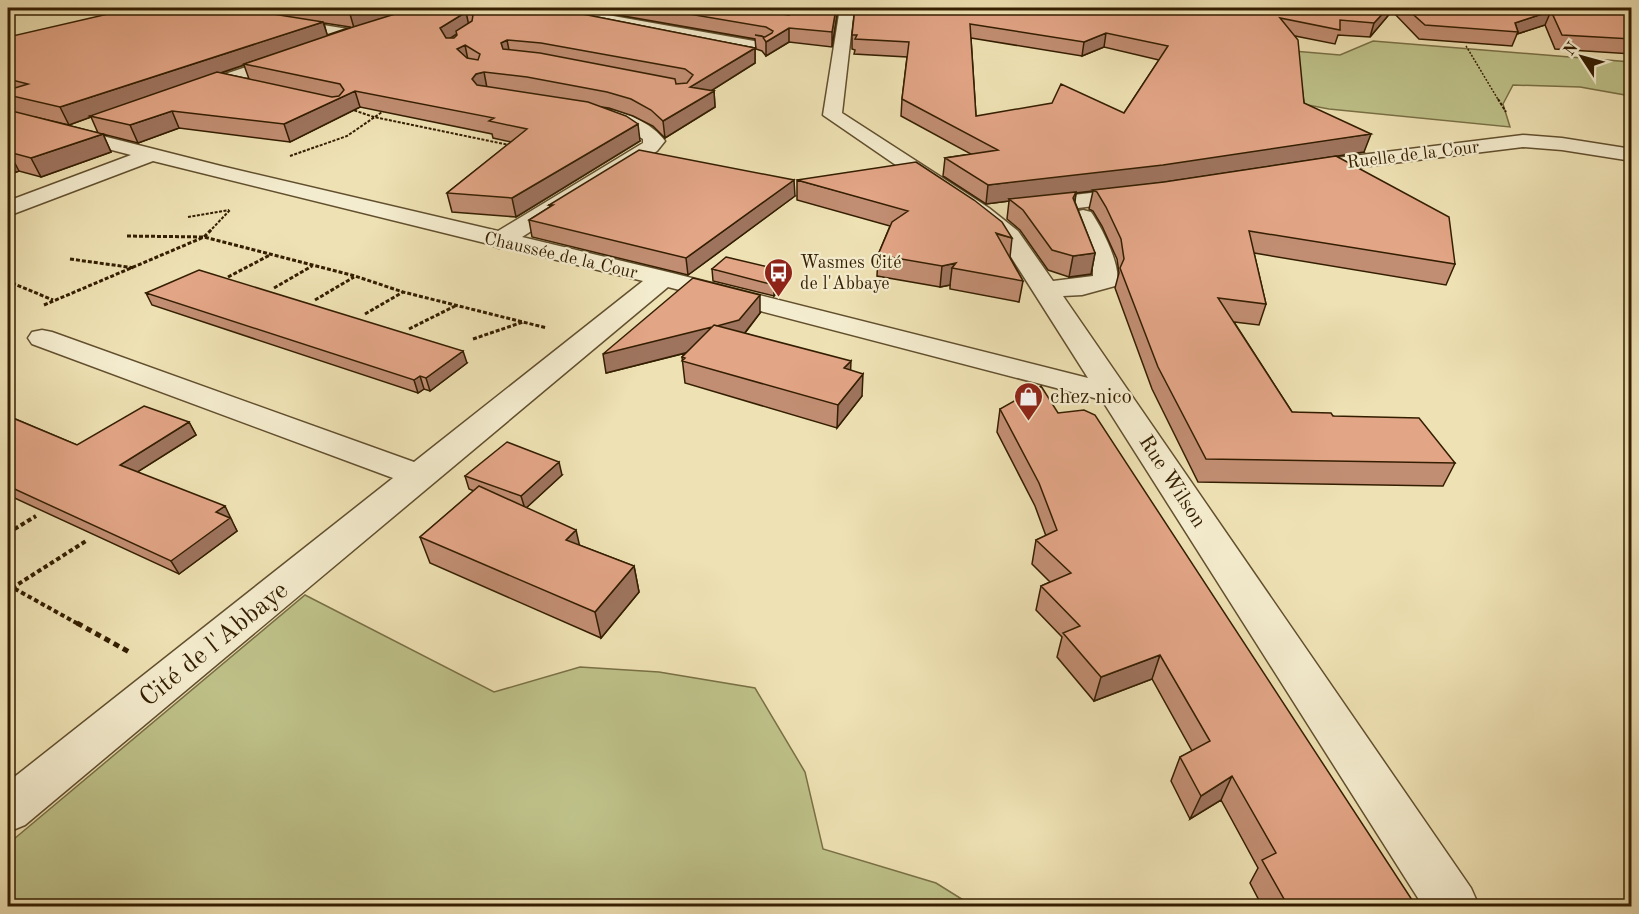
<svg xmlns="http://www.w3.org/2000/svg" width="1639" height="914" viewBox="0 0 1639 914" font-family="'Old Standard TT',serif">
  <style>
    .green { fill: #bec189; stroke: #797045; stroke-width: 1.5 }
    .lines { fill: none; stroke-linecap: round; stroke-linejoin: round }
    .lane-casing { stroke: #624f2e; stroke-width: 4 }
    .street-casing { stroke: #624f2e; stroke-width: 3 }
    .path-far4 { stroke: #341e01; stroke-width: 1.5; stroke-dasharray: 2 1.5; stroke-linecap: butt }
    .path-far3 { stroke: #341e01; stroke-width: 2; stroke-dasharray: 3 1.5; stroke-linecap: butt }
    .path-far2 { stroke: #341e01; stroke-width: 3; stroke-dasharray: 4 2; stroke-linecap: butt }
    .path-far1 { stroke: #341e01; stroke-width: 4; stroke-dasharray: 4.5 3; stroke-linecap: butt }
    .path { stroke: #341e01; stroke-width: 5; stroke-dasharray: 6 4.5; stroke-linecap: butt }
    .lane { fill: #f4ecce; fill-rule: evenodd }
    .street { fill: #f4ecce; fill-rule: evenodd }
    .wall { fill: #c28e73; stroke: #341e01; stroke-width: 1.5; fill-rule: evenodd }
    .shaded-wall { fill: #9e745e; stroke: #341e01; stroke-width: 1.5 }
    .building { fill: #e2a586; stroke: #341e01; stroke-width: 1.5; fill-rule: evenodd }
    .labels { text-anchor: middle; stroke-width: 4.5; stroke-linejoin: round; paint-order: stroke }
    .far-street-label { font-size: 18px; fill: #341e01; stroke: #f4ecce }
    .far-poi-label { font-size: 18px; fill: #341e01; stroke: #f4ecce; text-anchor: start }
    .poi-label { font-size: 21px; fill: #341e01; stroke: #f4ecce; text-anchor: start }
    .street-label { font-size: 21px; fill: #341e01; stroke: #f4ecce }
    .near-street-label { font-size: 26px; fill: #341e01; stroke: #f4ecce }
  </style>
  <rect width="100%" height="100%" fill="#eee1b3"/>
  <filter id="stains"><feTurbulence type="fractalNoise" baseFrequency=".00333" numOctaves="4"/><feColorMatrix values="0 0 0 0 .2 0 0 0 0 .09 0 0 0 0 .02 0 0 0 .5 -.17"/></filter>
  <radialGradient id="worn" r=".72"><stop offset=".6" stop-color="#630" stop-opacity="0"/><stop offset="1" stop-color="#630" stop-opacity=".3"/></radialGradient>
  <!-- green -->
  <path class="green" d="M1373 41 1631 62V96L1580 87 1513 85 1503 104 1510 127 1329 109 1276 99 1225 45 1340 55Z
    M305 595 494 692 580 667 659 672 755 688 805 772 823 849 936 883 973 906H8V844Z"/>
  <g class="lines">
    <defs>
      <path id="lane" d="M358 8H384L403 12 398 15 363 11Z
        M550 8H568L766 43 771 46 766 49 555 11Z"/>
      <path id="street" d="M189 8H218L354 30 380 23 387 27 385 30 355 40 196 12Z
        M840 8H854L842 113 989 208 1018 231 1053 281 1093 276V269L1072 217 1075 212 1083 210 1091 212C1101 226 1125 272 1115 286L1082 295 1063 296 1471 888 1479 906H1423L1102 400 668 287 25 825 8 832V782L393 478 32 344 28 338 32 332 42 330 52 332 414 462 643 281 503 247 499 248 489 244 153 161 8 216V201L131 155 8 123V112L221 166 498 231 643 143V139L621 126 588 118 586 114 588 110C612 104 651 121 665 141L657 151 522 237 672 273 1088 378 1001 241 973 218 823 115Z
        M288 53 294 55 296 58 294 61 198 95H186L183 91 186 87Z
        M1523 135 1562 138 1632 149V161L1562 150 1523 147 1304 174 1297 172 1294 168 1297 164 1304 162Z
        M1134 188 1142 190 1145 195 1142 200 1030 214 1022 212 1019 207 1022 202 1030 200Z"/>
    </defs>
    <!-- lane casing -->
    <use href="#lane" class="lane-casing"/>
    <!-- street casing -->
    <use href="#street" class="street-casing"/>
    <!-- path-far4 -->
    <path class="path-far4" d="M1466 46 1499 101"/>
    <!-- path-far3 -->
    <path class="path-far3" d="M1498 99 1506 112
      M350 109 374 117 509 145
      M290 156 347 136 385 110
      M188 217 229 210
      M209 232 230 210"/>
    <!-- path-far2 -->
    <path class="path-far2" d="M127 236 204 237 355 276 403 292 547 328
      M70 259 135 268
      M228 277 270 255
      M12 283 53 300
      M274 288 312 266
      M315 300 354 277
      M44 305 204 237 211 230
      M365 314 403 292
      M409 329 457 305
      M473 339 523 322"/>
    <!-- path-far1 -->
    <path class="path-far1" d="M8 533 36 516
      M8 585 80 625
      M12 588 86 541"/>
    <!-- path -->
    <path class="path" d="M77 623 131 653"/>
    <!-- lane -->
    <use href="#lane" class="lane"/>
    <!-- street -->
    <use href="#street" class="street"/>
  </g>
  <!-- wall -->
  <path class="wall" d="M247 8H389L391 15 404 11 403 10 393 8H552L755 48V63L712 90 714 91 715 107 665 138 653 126 633 116 609 108 602 107 640 141 516 217 452 212 447 193 511 142 493 138 492 134 360 107 290 142 179 128 138 143 103 134 111 152 41 177 19 171 8 175V37L248 9ZM324 23 350 27H351L327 35ZM244 65 249 79 221 73ZM35 117 69 125 91 117 98 133Z
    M578 8H838L832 47 789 42 766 56 762 51 756 49 755 39Z
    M855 8H1463L1464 10 1632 8V54L1555 49 1545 25 1517 34 1512 46 1419 39 1392 11 1370 37 1338 35 1335 44 1295 36 1304 103 1364 152 1336 156 1455 264 1446 285 1254 253 1266 304 1259 325 1234 322 1292 412 1333 416 1455 463 1443 486 1198 482 1152 389 1115 288 1119 273 1117 259 1102 226 1093 211 1089 209 1093 191 1076 193 1075 202 1095 253 1091 274 1069 277 1048 270 1020 230 1007 219 1009 201 986 204 943 176 945 158 971 154 901 116 902 99 907 57 854 54 855 50 852 49V35ZM971 38 1082 56 1104 47 1159 60 1124 113 976 116Z
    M797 180 1012 238 1010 257 1023 281 1019 302 950 289V285L940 287 877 276 878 255 890 226 797 200Z
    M795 196 688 275 532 237 529 220 550 207 549 205Z
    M712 269 785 283 774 296 713 281Z
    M146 293 467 363 430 391 424 389 418 393 152 305Z
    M760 313 745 333 850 370 862 396 837 428 685 383 682 357 686 353 606 373Z
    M1000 409 1058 413 1416 906H1262L1250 883 1258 868 1221 800 1190 819 1171 781 1180 757 1192 751 1152 679 1094 701 1057 657 1062 637 1036 610 1041 586 1050 582 1032 564 1036 540 1046 536 1035 506 997 432Z
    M8 416 77 445 189 422 196 435 137 472 232 520H231L237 531 179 574 8 495Z
    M562 475 526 508 579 545 634 566 639 592 601 638 430 563 420 537 474 491 469 489 465 476Z"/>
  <!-- shaded-wall -->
  <path class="shaded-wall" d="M372 8H389L391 16 354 28 350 14Z
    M404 8H436L405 13Z
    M484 8H550L485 14Z
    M836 8H838L832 47V32Z
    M1388 8H1393L1392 11 1370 37 1374 23Z
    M1551 11 1545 25 1517 34 1518 32 1515 23Z
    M466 12 469 26 443 43 440 28Z
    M323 22 328 37 244 64V65L93 116H90L91 117 69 125 60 107Z
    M789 28V42L766 56V42Z
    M1106 33 1104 47 1082 56 1084 42Z
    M507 40 510 55 504 58 501 43Z
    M465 45 468 60 457 49Z
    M755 48V63L692 103 690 87Z
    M484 72 487 88 479 90 472 79 476 74Z
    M355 91 360 107 290 142 284 124Z
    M714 91 715 107 665 138 663 121Z
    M172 111 179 128 138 143 130 125Z
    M638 124 640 141 516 217 512 198Z
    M103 134 111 152 41 177 31 158Z
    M1371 134 1364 152 1159 183 1076 193 1073 211 1009 199V201L986 204 988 185Z
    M9 152 19 171 8 175V153Z
    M794 180 795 196 688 275 686 258Z
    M1095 253 1091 274 1069 277 1073 256Z
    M956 263 952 268 950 285 940 287 942 266Z
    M785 271V283L774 296V285Z
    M760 295V313L740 339 606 373 603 354Z
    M463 351 467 363 430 391 426 378Z
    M851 361 850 383 844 368Z
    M863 374 862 396 837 428 838 405Z
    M420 376 424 389 418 393 414 380Z
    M189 422 196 435 128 478 120 465Z
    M559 462 562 475 525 509 521 496Z
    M225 506 237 531 179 574 171 561 216 512Z
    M576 530 582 556 566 540Z
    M634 566 639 592 601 638 595 612Z
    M1160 655 1152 679 1094 701 1101 677Z
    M1232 776 1221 800 1190 819 1201 796Z"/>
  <!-- building -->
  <path class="building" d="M134 8H236L323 22 60 107 8 95V90L28 84 8 79V37Z
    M309 8H372L350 14Z
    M426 8H442L482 12 524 8H552L755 48 690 87 714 91 663 121 651 110 631 99 607 92 527 77 484 72 476 74 472 79 477 85 588 102 626 116 638 124 512 198 447 193 527 129 489 121 494 118 355 91 284 124 172 111 130 125 90 116 217 72 332 97 339 96 344 90 340 84 244 64 353 27 408 10ZM466 12 473 15 472 21 456 31 457 35 454 38H446L440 28ZM507 40 541 43 685 69 693 75 687 83 676 84 675 79 540 53 503 49 501 43ZM465 45 480 54 478 60 467 58 457 49Z
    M654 8H730L789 15 799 10 796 8H836L832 32 789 28 766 42 762 36 755 35 765 37 772 33 773 31 766 27Z
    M855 8H1388L1374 23 1340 20V30L1280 18 1298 40 1304 103 1371 134 1163 165 988 185 945 158 998 150 902 99 909 42 855 39 857 35H852ZM970 24 1084 42 1106 33 1168 46 1124 113 1061 84 1052 103 976 116Z
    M1406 8H1463L1464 10 1466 8H1632V39L1562 35 1551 11 1515 23 1518 32 1425 25Z
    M8 110 103 134 31 158 9 152 8 153Z
    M639 150 794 180 686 258 529 220 553 205H549Z
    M1336 156 1449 217 1455 264 1249 231 1266 304 1218 298 1292 412 1331 413 1333 416 1419 418 1455 463 1206 459 1158 367 1120 268 1124 259 1121 239 1106 207 1097 192 1093 190 1164 182Z
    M916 162 974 200 1002 222 1012 238 996 233 1023 281 952 268 956 263 942 266 878 255 892 222 908 211 797 180Z
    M1076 192 1073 198 1095 253 1073 256 1052 250 1023 210 1009 199Z
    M726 257 785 271 774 285 712 269Z
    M199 270 463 351 426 378 420 376 414 380 146 293Z
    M693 278 760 295 739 320 717 326 714 325 712 327 603 354Z
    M714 325 851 361 844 368 863 374 838 405 682 361 685 358 682 357Z
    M1041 386 1058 413 1084 410 1095 415 1416 906H1288L1262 860 1276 853 1232 776 1201 796 1180 757 1210 741 1160 655 1101 677 1063 633 1080 626 1041 586 1071 573 1036 540 1057 530 1039 483 1000 409Z
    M144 406 189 422 120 465 225 506 216 512 230 518 171 561 8 486V416L77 445Z
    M507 442 559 462 521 496 465 476Z
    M479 486 576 530 566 540 634 566 595 612 420 537Z"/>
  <!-- icons -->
  <defs>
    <symbol id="bus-pin" viewBox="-11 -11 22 30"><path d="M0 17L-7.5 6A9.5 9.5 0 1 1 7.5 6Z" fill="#8f2418" stroke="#f4ecce"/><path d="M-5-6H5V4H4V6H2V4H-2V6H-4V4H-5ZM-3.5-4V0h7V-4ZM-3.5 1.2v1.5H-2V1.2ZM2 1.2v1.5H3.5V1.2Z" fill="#fff"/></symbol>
    <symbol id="shop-pin" viewBox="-11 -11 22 30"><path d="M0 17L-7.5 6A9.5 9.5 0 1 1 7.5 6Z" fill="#8f2418" stroke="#f4ecce"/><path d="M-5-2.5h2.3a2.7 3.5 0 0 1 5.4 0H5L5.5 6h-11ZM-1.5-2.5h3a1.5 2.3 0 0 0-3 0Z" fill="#fff"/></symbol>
  </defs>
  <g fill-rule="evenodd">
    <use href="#bus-pin" x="762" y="256" width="33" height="45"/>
    <use href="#shop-pin" x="1012" y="380" width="33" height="45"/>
  </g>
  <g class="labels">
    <!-- far-street labels -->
    <g class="far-street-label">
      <text transform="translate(1413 154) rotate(-7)" y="6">Ruelle de la Cour</text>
      <text transform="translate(561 255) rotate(13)" y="6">Chaussée de la Cour</text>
    </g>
    <!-- far-poi labels -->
    <g class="far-poi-label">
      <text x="800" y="268">Wasmes Cité<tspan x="800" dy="21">de l'Abbaye</tspan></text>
    </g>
    <!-- poi labels -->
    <g class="poi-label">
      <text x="1050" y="403">chez nico</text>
    </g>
    <!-- street labels -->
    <g class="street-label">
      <text transform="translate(1173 481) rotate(57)" y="7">Rue Wilson</text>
    </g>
    <!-- near-street labels -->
    <g class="near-street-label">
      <text transform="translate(213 643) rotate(-39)" y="9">Cité de l'Abbaye</text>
    </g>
  </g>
  <!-- margin -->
  <rect width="1639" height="914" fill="none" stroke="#eee1b3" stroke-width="30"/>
  <rect x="9" y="9" width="1621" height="896" fill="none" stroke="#341e01" stroke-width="3"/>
  <rect x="15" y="15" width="1609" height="884" fill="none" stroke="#341e01" stroke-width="1.5"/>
  <!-- north arrow -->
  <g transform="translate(1582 57) rotate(306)" stroke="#f4ecce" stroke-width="4.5" paint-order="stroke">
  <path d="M0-4.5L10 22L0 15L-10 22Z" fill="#341e01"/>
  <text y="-9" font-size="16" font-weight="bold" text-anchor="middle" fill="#341e01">N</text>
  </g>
  <rect width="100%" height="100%" filter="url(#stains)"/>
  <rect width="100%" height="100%" fill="url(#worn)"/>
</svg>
